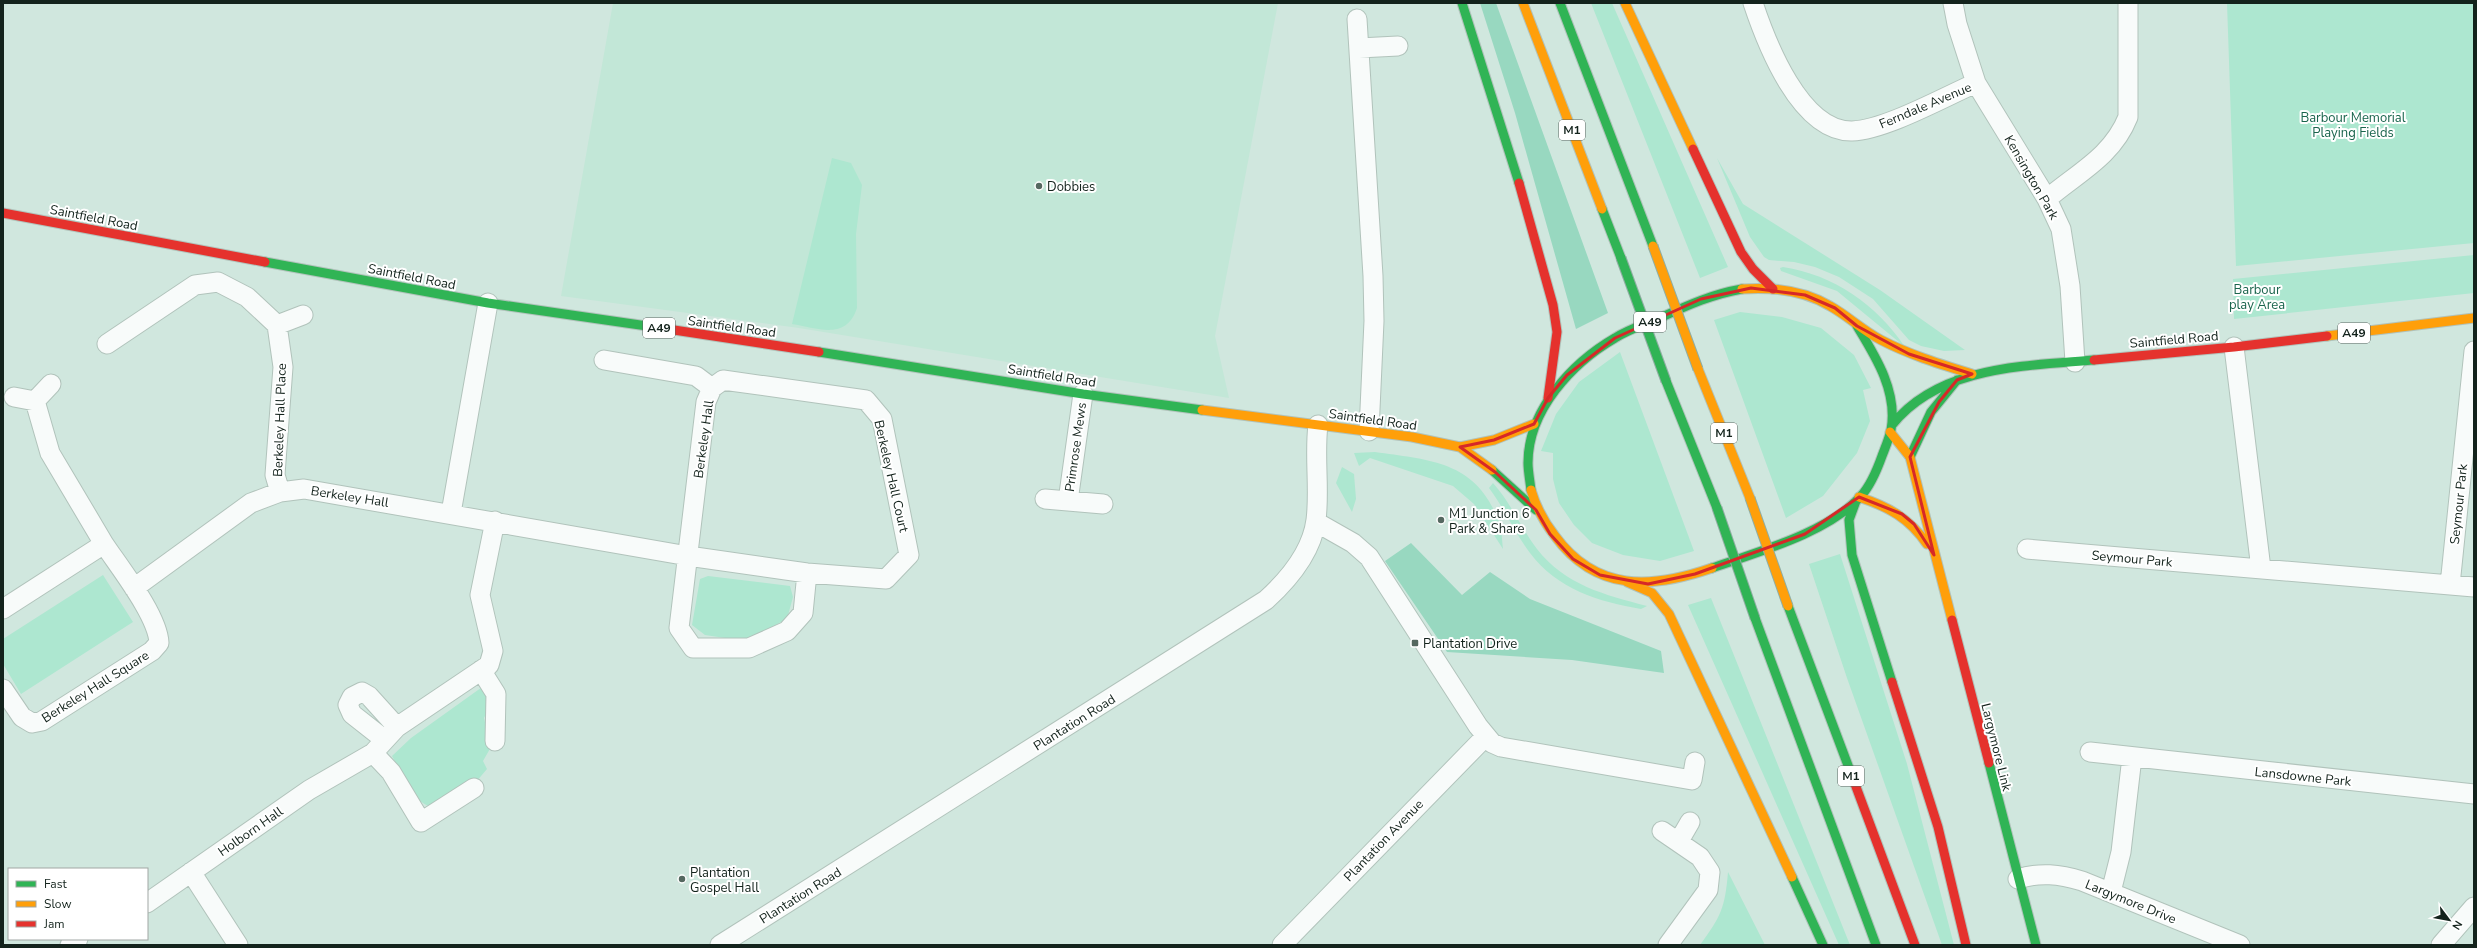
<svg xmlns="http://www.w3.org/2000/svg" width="2477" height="948" viewBox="0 0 2477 948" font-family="'Nunito Sans',sans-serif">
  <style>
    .built { fill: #c2e7d7 }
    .green { fill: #ade7d0 }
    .forest { fill: #98d8c0 }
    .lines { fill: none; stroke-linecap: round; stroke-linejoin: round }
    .street-casing { stroke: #b1c3bb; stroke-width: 21 }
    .fast-casing { stroke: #b1c3bb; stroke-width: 11 }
    .slow-casing { stroke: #b1c3bb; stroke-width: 11 }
    .jam-casing { stroke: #b1c3bb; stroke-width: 11 }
    .street { stroke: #f8fbfa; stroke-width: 19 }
    .fast { stroke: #30b455; stroke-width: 9 }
    .slow { stroke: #ff9f0a; stroke-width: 9 }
    .jam { stroke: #e5322d; stroke-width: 9 }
    .fast-bridge-casing { stroke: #90aea3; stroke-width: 11; stroke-linecap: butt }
    .slow-bridge-casing { stroke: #90aea3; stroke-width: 11; stroke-linecap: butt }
    .fast-bridge { stroke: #30b455; stroke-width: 9 }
    .slow-bridge { stroke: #ff9f0a; stroke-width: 9 }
    .marked { fill: none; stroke: #d62828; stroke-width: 3; stroke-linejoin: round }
    .poi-dot { fill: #556860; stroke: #fff; stroke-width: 1.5 }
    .labels { text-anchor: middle; stroke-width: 4; stroke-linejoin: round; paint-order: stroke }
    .shield { fill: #fff; stroke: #5a6560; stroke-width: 1 }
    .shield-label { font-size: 12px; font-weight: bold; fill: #13231c }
    .street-label { font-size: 13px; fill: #13231c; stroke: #fff }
    .park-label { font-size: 13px; fill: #1a654d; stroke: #fff }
    .poi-label { font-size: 13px; fill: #13231c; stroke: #fff; text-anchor: start }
  </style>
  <rect width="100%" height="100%" fill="#d0e7de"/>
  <!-- built -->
  <path class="built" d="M613 3H1278L1215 336 1229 398 799 328 561 296Z"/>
  <!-- green -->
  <path class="green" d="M1591 3H1612L1728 267 1700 278Z
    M2227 3H2474V243L2236 266Z
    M832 158 851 163 862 185 856 234 857 308C846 341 818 328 792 324Z
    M1717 158 1743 204 1880 290 1965 350 1944 351 1921 346 1909 340 1873 299 1839 277 1815 267 1794 262 1769 260 1764 257 1750 237Z
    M2474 255V293L2234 319 2233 279Z
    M1783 267C1834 275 1876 304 1905 347L1837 291 1781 271 1780 268Z
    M1740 312 1782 317 1821 328 1854 355 1871 388 1863 390 1870 421 1857 453 1823 496 1786 518 1714 320Z
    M1620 352 1694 551 1660 561 1623 555 1592 543 1574 525 1559 503 1553 479V453L1541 451 1556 414 1579 382Z
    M1375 452C1430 460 1477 461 1499 522 1502 530 1502 541 1503 549L1474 504 1453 486 1370 458 1359 466 1354 453Z
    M1342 467 1354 474 1356 499 1352 512 1336 483Z
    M1493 483C1511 503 1521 528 1537 549 1565 585 1605 595 1647 606L1641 609C1599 602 1557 589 1530 553 1514 532 1505 509 1489 488Z
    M1840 554 1907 764 1954 945H1942L1847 678 1809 564Z
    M103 575 133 622 21 694 3 664V639Z
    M708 576 790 586 793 597 787 619 745 641 705 635 692 625 700 579Z
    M1711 598 1850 945H1839L1688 605Z
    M485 685 489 693 488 710 484 718 491 747 483 761 487 769 476 782 434 807C414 806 401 772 392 756L411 738Z
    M1728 872 1765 945H1700C1721 916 1725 908 1728 872Z"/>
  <!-- forest -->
  <path class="forest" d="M1480 3H1496L1608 313 1576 329 1515 113Z
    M1411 543 1462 595 1490 572 1530 599 1661 651 1664 673 1572 660 1447 652 1385 561Z"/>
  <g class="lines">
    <defs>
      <path id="street" d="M1753 3C1766 42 1800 132 1852 131 1885 130 1944 97 1976 83
        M1953 3 1957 24 1976 83 2047 199 2061 229 2070 286 2075 362
        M1357 19 1373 276 1374 321 1369 431
        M1359 48 1398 46
        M2047 199C2077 173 2112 157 2128 117V3
        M277 325 303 315
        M107 344 195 285 218 282 247 297 277 325 283 367 276 461 275 475 280 492
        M2234 347 2261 569
        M604 360 696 376 712 388 706 402 679 628 693 648H749L787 631 803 613 807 573
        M51 384 35 401 50 453 104 544
        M14 397 35 401
        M1045 499 1103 504
        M1068 501 1083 394
        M451 513 488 303
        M1316 522 1353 543 1369 557 1478 726 1492 743 1501 747 1692 780 1695 762
        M2027 549 2474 587
        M2450 585 2474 351
        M134 588 251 503 280 492 304 489 688 556 807 573 886 579 909 555 882 419 866 400 723 380 712 388
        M3 609 104 544C120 568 158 616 159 643L152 651 42 721 32 723 22 717 3 689
        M481 670 496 694 495 741
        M385 740 352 714 348 705 352 697 362 692 369 696 397 727
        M2090 752 2474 794
        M373 753 391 772 421 822 474 788
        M1662 831 1700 857 1710 872 1708 890 1668 945
        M1679 841 1690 822
        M191 872 238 945
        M2018 879C2040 872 2059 874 2082 881L2240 945
        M2111 892 2121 852 2132 757
        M147 903 309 790 373 753 397 727 489 665 493 651 480 595 495 521
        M70 945 78 939
        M720 945 1266 600C1288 580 1312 551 1316 520 1320 489 1314 456 1318 425
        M1282 945 1486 736
        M2441 945 2474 907"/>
      <path id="fast" d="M1462 3 1519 183
        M1560 3 1653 246
        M1602 209 1621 258
        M265 262 488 303 654 327
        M819 352 1083 394 1202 410
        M1666 381 1717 508
        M1892 425C1939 366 2024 366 2094 360
        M1910 457 1931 412 1957 380
        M1492 470 1536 510
        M1531 490C1530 481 1528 471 1528 463 1528 410 1572 363 1615 338 1629 329 1646 324 1662 317 1688 305 1713 294 1742 289
        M1856 501 1849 520 1852 555 1892 682
        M1712 568C1757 552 1828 533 1861 496 1871 485 1877 470 1882 456 1885 448 1889 439 1891 430 1898 392 1876 357 1857 326
        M1788 606 1852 776
        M1755 618 1876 945
        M1989 763 2036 945
        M1792 877 1823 945"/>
      <path id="slow" d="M1523 3 1602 209
        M1625 3 1693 149
        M1742 289C1771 287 1804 290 1830 306 1848 316 1862 330 1881 340 1910 355 1940 364 1972 374
        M2327 336 2474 318
        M1698 369 1750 498
        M1202 410 1412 437 1460 447 1492 470
        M1890 432 1910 457 1952 620
        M1460 447 1494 440 1534 424
        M1531 490C1536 507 1544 522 1555 536 1596 592 1651 589 1712 568
        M1859 497C1889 507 1909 518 1927 544
        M1627 582 1652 593 1669 614 1792 877"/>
      <path id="jam" d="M1693 149 1741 252 1753 269 1773 289
        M1519 183 1553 305 1557 332 1548 398
        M3 213 265 262
        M654 327 819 352
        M2094 360 2234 347 2327 336
        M1952 620 1989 763
        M1892 682 1938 827 1966 945
        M1852 776 1915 945"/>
    </defs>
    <!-- street casing -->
    <use href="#street" class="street-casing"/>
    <!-- fast casing -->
    <use href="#fast" class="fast-casing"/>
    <!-- slow casing -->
    <use href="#slow" class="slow-casing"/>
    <!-- jam casing -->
    <use href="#jam" class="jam-casing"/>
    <!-- street -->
    <use href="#street" class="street"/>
    <!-- fast -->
    <use href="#fast" class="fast"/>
    <!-- slow -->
    <use href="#slow" class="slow"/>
    <!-- jam -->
    <use href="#jam" class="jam"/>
    <defs>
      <path id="fast-bridge" d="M1621 258 1666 381
        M1717 508 1755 618"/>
      <path id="slow-bridge" d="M1653 246 1698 369
        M1750 498 1788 606"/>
    </defs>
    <!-- fast-bridge casing -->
    <use href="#fast-bridge" class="fast-bridge-casing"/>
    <!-- slow-bridge casing -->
    <use href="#slow-bridge" class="slow-bridge-casing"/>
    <!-- fast-bridge -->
    <use href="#fast-bridge" class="fast-bridge"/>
    <!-- slow-bridge -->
    <use href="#slow-bridge" class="slow-bridge"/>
  </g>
  <!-- marked area -->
  <path class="marked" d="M1751 288 1805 295 1835 308 1857 326 1909 354 1972 374 1957 380 1939 402 1910 457 1934 555 1914 524 1902 514 1859 497 1805 534 1695 574 1648 584 1600 575 1573 559 1550 534 1536 510 1495 472 1460 447 1494 440 1534 424 1548 398 1567 375 1615 338 1701 299Z"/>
  <!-- markers -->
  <g class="poi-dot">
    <circle cx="1039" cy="186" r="4"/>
    <circle cx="1441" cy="520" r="4"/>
    <rect x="1411" y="639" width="8" height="8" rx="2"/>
    <circle cx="682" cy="879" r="4"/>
  </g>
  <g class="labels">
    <!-- shield labels -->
    <g class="shield">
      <rect x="1559" y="120" width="26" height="20" rx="3"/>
      <rect x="1634" y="312" width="32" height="20" rx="3"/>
      <rect x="643" y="318" width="32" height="20" rx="3"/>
      <rect x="2338" y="323" width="32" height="20" rx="3"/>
      <rect x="1711" y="423" width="26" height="20" rx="3"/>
      <rect x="1838" y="766" width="26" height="20" rx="3"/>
    </g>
    <g class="shield-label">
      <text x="1572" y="134">M1</text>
      <text x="1650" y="326">A49</text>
      <text x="659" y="332">A49</text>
      <text x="2354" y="337">A49</text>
      <text x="1724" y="437">M1</text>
      <text x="1851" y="780">M1</text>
    </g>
    <!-- street labels -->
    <g class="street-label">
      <text transform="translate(1925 105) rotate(-23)" y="5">Ferndale Avenue</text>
      <text transform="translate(2032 177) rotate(60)" y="5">Kensington Park</text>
      <text transform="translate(94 217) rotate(11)" y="5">Saintfield Road</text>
      <text transform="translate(412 276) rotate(11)" y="5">Saintfield Road</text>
      <text transform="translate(732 326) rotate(8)" y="5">Saintfield Road</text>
      <text transform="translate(2174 339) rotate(-5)" y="5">Saintfield Road</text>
      <text transform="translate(1052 375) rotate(9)" y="5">Saintfield Road</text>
      <text transform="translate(1373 419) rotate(8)" y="5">Saintfield Road</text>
      <text transform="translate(279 420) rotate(-88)" y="5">Berkeley Hall Place</text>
      <text transform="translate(703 439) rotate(-82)" y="5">Berkeley Hall</text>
      <text transform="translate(1075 447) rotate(-82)" y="5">Primrose Mews</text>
      <text transform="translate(892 476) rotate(77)" y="5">Berkeley Hall Court</text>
      <text transform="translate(350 496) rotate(9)" y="5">Berkeley Hall</text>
      <text transform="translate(2458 504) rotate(-84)" y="5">Seymour Park</text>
      <text transform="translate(2132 558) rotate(5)" y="5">Seymour Park</text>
      <text transform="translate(95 686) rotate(-32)" y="5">Berkeley Hall Square</text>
      <text transform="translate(1074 722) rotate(-32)" y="5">Plantation Road</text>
      <text transform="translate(1997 747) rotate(76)" y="5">Largymore Link</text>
      <text transform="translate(2303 776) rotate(6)" y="5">Lansdowne Park</text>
      <text transform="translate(250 831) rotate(-35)" y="5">Holborn Hall</text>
      <text transform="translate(1383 840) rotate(-46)" y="5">Plantation Avenue</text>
      <text transform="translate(800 895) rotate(-32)" y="5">Plantation Road</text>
      <text transform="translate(2131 901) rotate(22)" y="5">Largymore Drive</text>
    </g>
    <!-- park labels -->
    <g class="park-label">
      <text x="2353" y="122">Barbour Memorial<tspan x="2353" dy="15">Playing Fields</tspan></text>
      <text x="2257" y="294">Barbour<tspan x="2257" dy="15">play Area</tspan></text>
    </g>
    <!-- poi labels -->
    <g class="poi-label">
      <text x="1047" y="191">Dobbies</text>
      <text x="1449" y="518">M1 Junction 6<tspan x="1449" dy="15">Park &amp; Share</tspan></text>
      <text x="1423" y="648">Plantation Drive</text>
      <text x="690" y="877">Plantation<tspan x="690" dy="15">Gospel Hall</tspan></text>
    </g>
  </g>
  <!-- border -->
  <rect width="2477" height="948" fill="none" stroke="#13231c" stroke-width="8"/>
  <!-- legend -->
  <rect x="8" y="868" width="140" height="72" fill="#ffffff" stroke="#a1a7a4"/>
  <rect x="16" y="881" width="20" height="6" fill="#30b455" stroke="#a1a7a4"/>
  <text x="44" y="888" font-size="12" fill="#13231c">Fast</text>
  <rect x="16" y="901" width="20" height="6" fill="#ff9f0a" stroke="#a1a7a4"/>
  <text x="44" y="908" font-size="12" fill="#13231c">Slow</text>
  <rect x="16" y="921" width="20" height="6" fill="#e5322d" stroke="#a1a7a4"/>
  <text x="44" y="928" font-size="12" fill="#13231c">Jam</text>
  <!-- north arrow -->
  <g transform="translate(2449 920) rotate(122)" stroke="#ffffff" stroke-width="3" paint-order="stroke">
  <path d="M0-3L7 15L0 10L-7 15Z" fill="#13231c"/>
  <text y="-6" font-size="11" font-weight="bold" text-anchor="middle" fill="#13231c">N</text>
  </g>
</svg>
